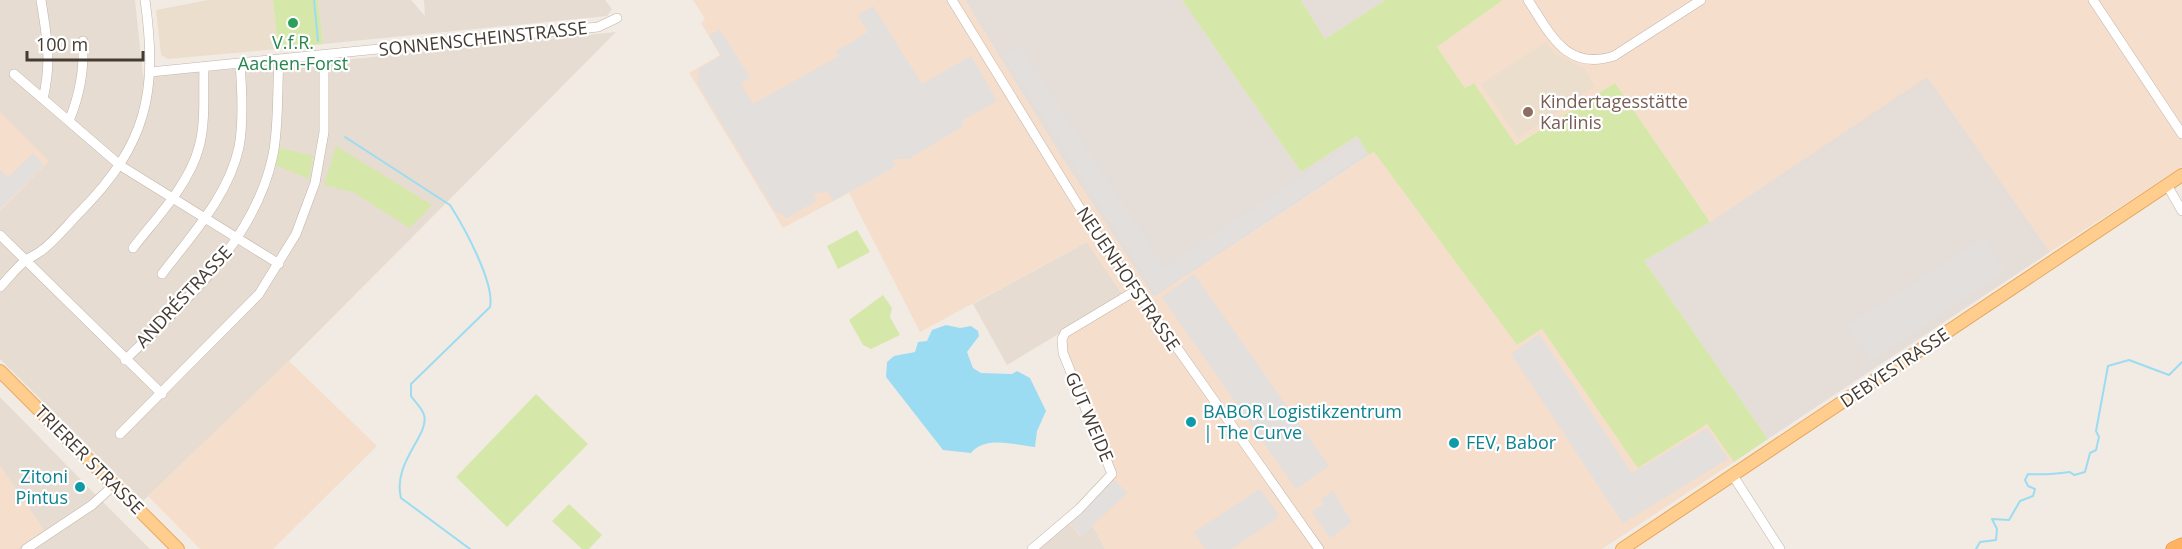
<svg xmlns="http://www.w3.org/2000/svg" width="2182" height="549" viewBox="0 0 2182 549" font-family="'Open Sans',sans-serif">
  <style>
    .residential { fill: #e6dcd1 }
    .commercial { fill: #f6decc }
    .industrial { fill: #e4ddd8 }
    .education { fill: #ecdecc }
    .green { fill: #d5e8a9 }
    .parking { fill: #e2dfdc }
    .water { fill: #9cdcf2 }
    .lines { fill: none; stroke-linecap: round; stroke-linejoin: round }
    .stream { stroke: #9cdcf2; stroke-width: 2 }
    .minor-casing { stroke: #c1b4a8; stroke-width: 10 }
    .major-casing { stroke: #e7a85c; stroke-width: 14 }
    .highway-casing { stroke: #e2842d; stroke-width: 15 }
    .minor { stroke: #fff; stroke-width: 9 }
    .major { stroke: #ffce8f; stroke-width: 12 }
    .highway { stroke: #ffb261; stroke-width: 14 }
    .leisure-dot { fill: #2e9e5b; stroke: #fff; stroke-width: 2 }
    .education-dot { fill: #8d6e63; stroke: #fff; stroke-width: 2 }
    .culture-dot { fill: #0f9aa8; stroke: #fff; stroke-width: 2 }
    .labels { text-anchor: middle; stroke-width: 4.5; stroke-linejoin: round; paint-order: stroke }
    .street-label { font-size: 18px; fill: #443b33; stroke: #fff }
    .leisure-label { font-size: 18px; fill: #27864d; stroke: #fff }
    .education-label { font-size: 18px; fill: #785e54; stroke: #fff; text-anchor: start }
    .culture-label { font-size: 18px; fill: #0d838f; stroke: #fff; text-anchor: start }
  </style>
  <rect width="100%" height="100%" fill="#f2ebe3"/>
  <!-- residential -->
  <path class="residential" d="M0 0H135L143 76 334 61 616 32 289 361 143 501 0 359Z
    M318 0H411L425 16 424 0H605L612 9 607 16 323 44Z
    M1087 242 1123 295 1007 365 973 304Z
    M0 397 87 486 150 549H0Z
    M1069 523 1080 536 1093 526 1105 549H1039Z"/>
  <!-- commercial -->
  <path class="commercial" d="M693 0H965L1061 156 1154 297 1374 152 1517 345 1542 329 1638 467 1707 424 1734 462 1602 549H1105L1093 526 1080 536 1069 523 1116 474 1060 334 1123 295 1087 242 920 332 849 193 783 228 689 73 720 55 701 23 705 19Z
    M1503 0H2182V167L2050 252 1927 78 1710 222 1615 83 1515 145 1474 83 1465 88 1437 47Z
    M0 112 49 161 0 211Z
    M289 361 377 446 273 549H200L148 496Z
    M0 465 44 530 17 549H0Z"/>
  <!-- industrial -->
  <path class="industrial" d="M965 0H1182L1301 172 1357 136 1369 155 1154 297 1061 156Z
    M1301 0H1385L1325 39Z
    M1927 77 2050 252 1768 439 1644 261 1710 222Z"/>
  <!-- education -->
  <path class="education" d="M208 0H273L278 49 168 59 161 55 156 10Z
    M1546 42 1556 54 1584 68 1595 86 1518 138 1481 84Z"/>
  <!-- green -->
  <path class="green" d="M273 0H318L323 44 278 49Z
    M1182 0H1301L1325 39 1385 0H1503L1437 47 1465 88 1474 83 1516 145 1615 83 1710 222 1644 261 1768 439 1734 462 1707 424 1638 468 1542 329 1517 345 1374 152 1369 155 1357 136 1301 172Z
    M336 146 432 205 410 228 353 192 324 185Z
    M277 147 313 156 309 179 273 164Z
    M857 230 870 252 838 269 827 246Z
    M883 295 892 308 890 317 900 335 871 349 863 345 849 320Z
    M536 394 588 444 507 527 456 477Z
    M569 504 602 535 589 549H582L552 521Z"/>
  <!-- parking -->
  <path class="parking" d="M873 6 922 84 971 56 997 101 963 120 962 127 908 159H892L896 166 833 201 828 192 816 193 813 195 816 201 787 218 775 211 698 84 699 69 721 56 709 36 720 29 750 78 741 84 753 104 839 56 837 51 868 32 858 15Z
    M1020 46 1164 267 1358 140 1367 154 1156 294 1004 56Z
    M33 153 44 165 0 209V169L8 177Z
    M1984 237 2006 271 1870 361 1847 326Z
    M1194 274 1329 466 1296 489 1162 297Z
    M1539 334 1632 473 1707 428 1728 459 1623 523 1511 354Z
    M1113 479 1128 493 1081 536 1070 523Z
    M1260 489 1279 514 1275 520 1231 549H1205L1194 532Z
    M1333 491 1352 522 1330 538 1312 512 1324 504 1321 499Z"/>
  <!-- water -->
  <path class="water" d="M946 325 960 328 971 326 978 331 979 336 967 352 973 368 981 373 1012 374 1017 371 1030 378 1046 411 1037 431 1035 447C1014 445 985 435 971 453L943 450 886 377 887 362 894 356 915 352 918 342 927 341 932 330Z"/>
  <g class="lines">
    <!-- stream -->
    <path class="stream" d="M314 0 318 41
      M345 137 450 205C464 227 495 283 490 307L411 384V396C415 402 422 408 424 415 430 435 392 462 401 498L470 549
      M1976 549 1980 542 1996 540 1997 529 1992 519 2009 520 2020 501 2033 496 2035 489 2028 486 2025 480 2028 474C2043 475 2055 474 2070 472L2074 475 2085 472 2090 453 2096 450 2099 437 2096 431 2108 366 2129 360 2169 375 2182 362"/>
    <defs>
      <path id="minor" d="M41 0C47 39 52 60 43 99
        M952 0 1089 223 1319 549
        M1528 0C1551 35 1566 71 1614 56L1701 0
        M2093 0 2182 134
        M150 72 598 27 617 18
        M14 74 121 166 279 264
        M69 121C80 94 84 71 83 41
        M2167 185 2182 211
        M0 235 162 394
        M133 248C156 218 189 185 199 147 206 122 203 93 204 68
        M162 274C191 236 229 195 239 147 244 121 242 89 240 63
        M0 287C8 279 16 268 25 261 30 257 36 255 41 251 55 241 67 225 80 212 147 144 158 93 145 0
        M125 360C185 301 255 241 273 155 279 125 277 91 279 59
        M120 434 259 294 296 234 315 183 324 132V56
        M1732 474 1780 549
        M26 549 92 505 114 485
        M1032 549 1079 509 1112 474 1063 353 1062 339 1065 333 1135 291"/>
      <path id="major" d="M0 371 178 549
        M1622 549 2182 175"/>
      <path id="highway" d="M2173 549 2182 545"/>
    </defs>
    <!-- minor casing -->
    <use href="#minor" class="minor-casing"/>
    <!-- major casing -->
    <use href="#major" class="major-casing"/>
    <!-- highway casing -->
    <use href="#highway" class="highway-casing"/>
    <!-- minor -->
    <use href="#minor" class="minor"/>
    <!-- major -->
    <use href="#major" class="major"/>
    <!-- highway -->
    <use href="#highway" class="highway"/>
  </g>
  <!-- markers -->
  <circle class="leisure-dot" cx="293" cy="23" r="6"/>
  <circle class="education-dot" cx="1528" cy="112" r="6"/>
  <g class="culture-dot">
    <circle cx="1191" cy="422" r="6"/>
    <circle cx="1454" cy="443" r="6"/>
    <circle cx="80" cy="487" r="6"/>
  </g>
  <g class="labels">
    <!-- street labels -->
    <g class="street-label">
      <text transform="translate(483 39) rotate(-6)" y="6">SONNENSCHEINSTRASSE</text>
      <text transform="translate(1128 279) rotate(56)" y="6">NEUENHOFSTRASSE</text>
      <text transform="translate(184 297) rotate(-47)" y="6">ANDRÉSTRASSE</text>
      <text transform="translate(1895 368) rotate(-34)" y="6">DEBYESTRASSE</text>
      <text transform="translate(1089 417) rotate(67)" y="6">GUT WEIDE</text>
      <text transform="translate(89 460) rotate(45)" y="6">TRIERER STRASSE</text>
    </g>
    <!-- leisure labels -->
    <g class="leisure-label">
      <text x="293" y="49">V.f.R.<tspan x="293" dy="21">Aachen-Forst</tspan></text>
    </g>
    <!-- education labels -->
    <g class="education-label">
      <text x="1540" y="108">Kindertagesstätte<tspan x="1540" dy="21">Karlinis</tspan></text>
    </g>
    <!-- culture labels -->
    <g class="culture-label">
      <text x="1203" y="418">BABOR Logistikzentrum<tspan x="1203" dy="21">| The Curve</tspan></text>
      <text x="1466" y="449">FEV, Babor</text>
      <text x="68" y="483" text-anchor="end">Zitoni<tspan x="68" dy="21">Pintus</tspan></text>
    </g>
  </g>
  <!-- scale -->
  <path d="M27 51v9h116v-9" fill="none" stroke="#443b33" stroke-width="3"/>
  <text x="36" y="51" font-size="18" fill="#443b33" stroke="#ffffff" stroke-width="4.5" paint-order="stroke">100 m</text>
</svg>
